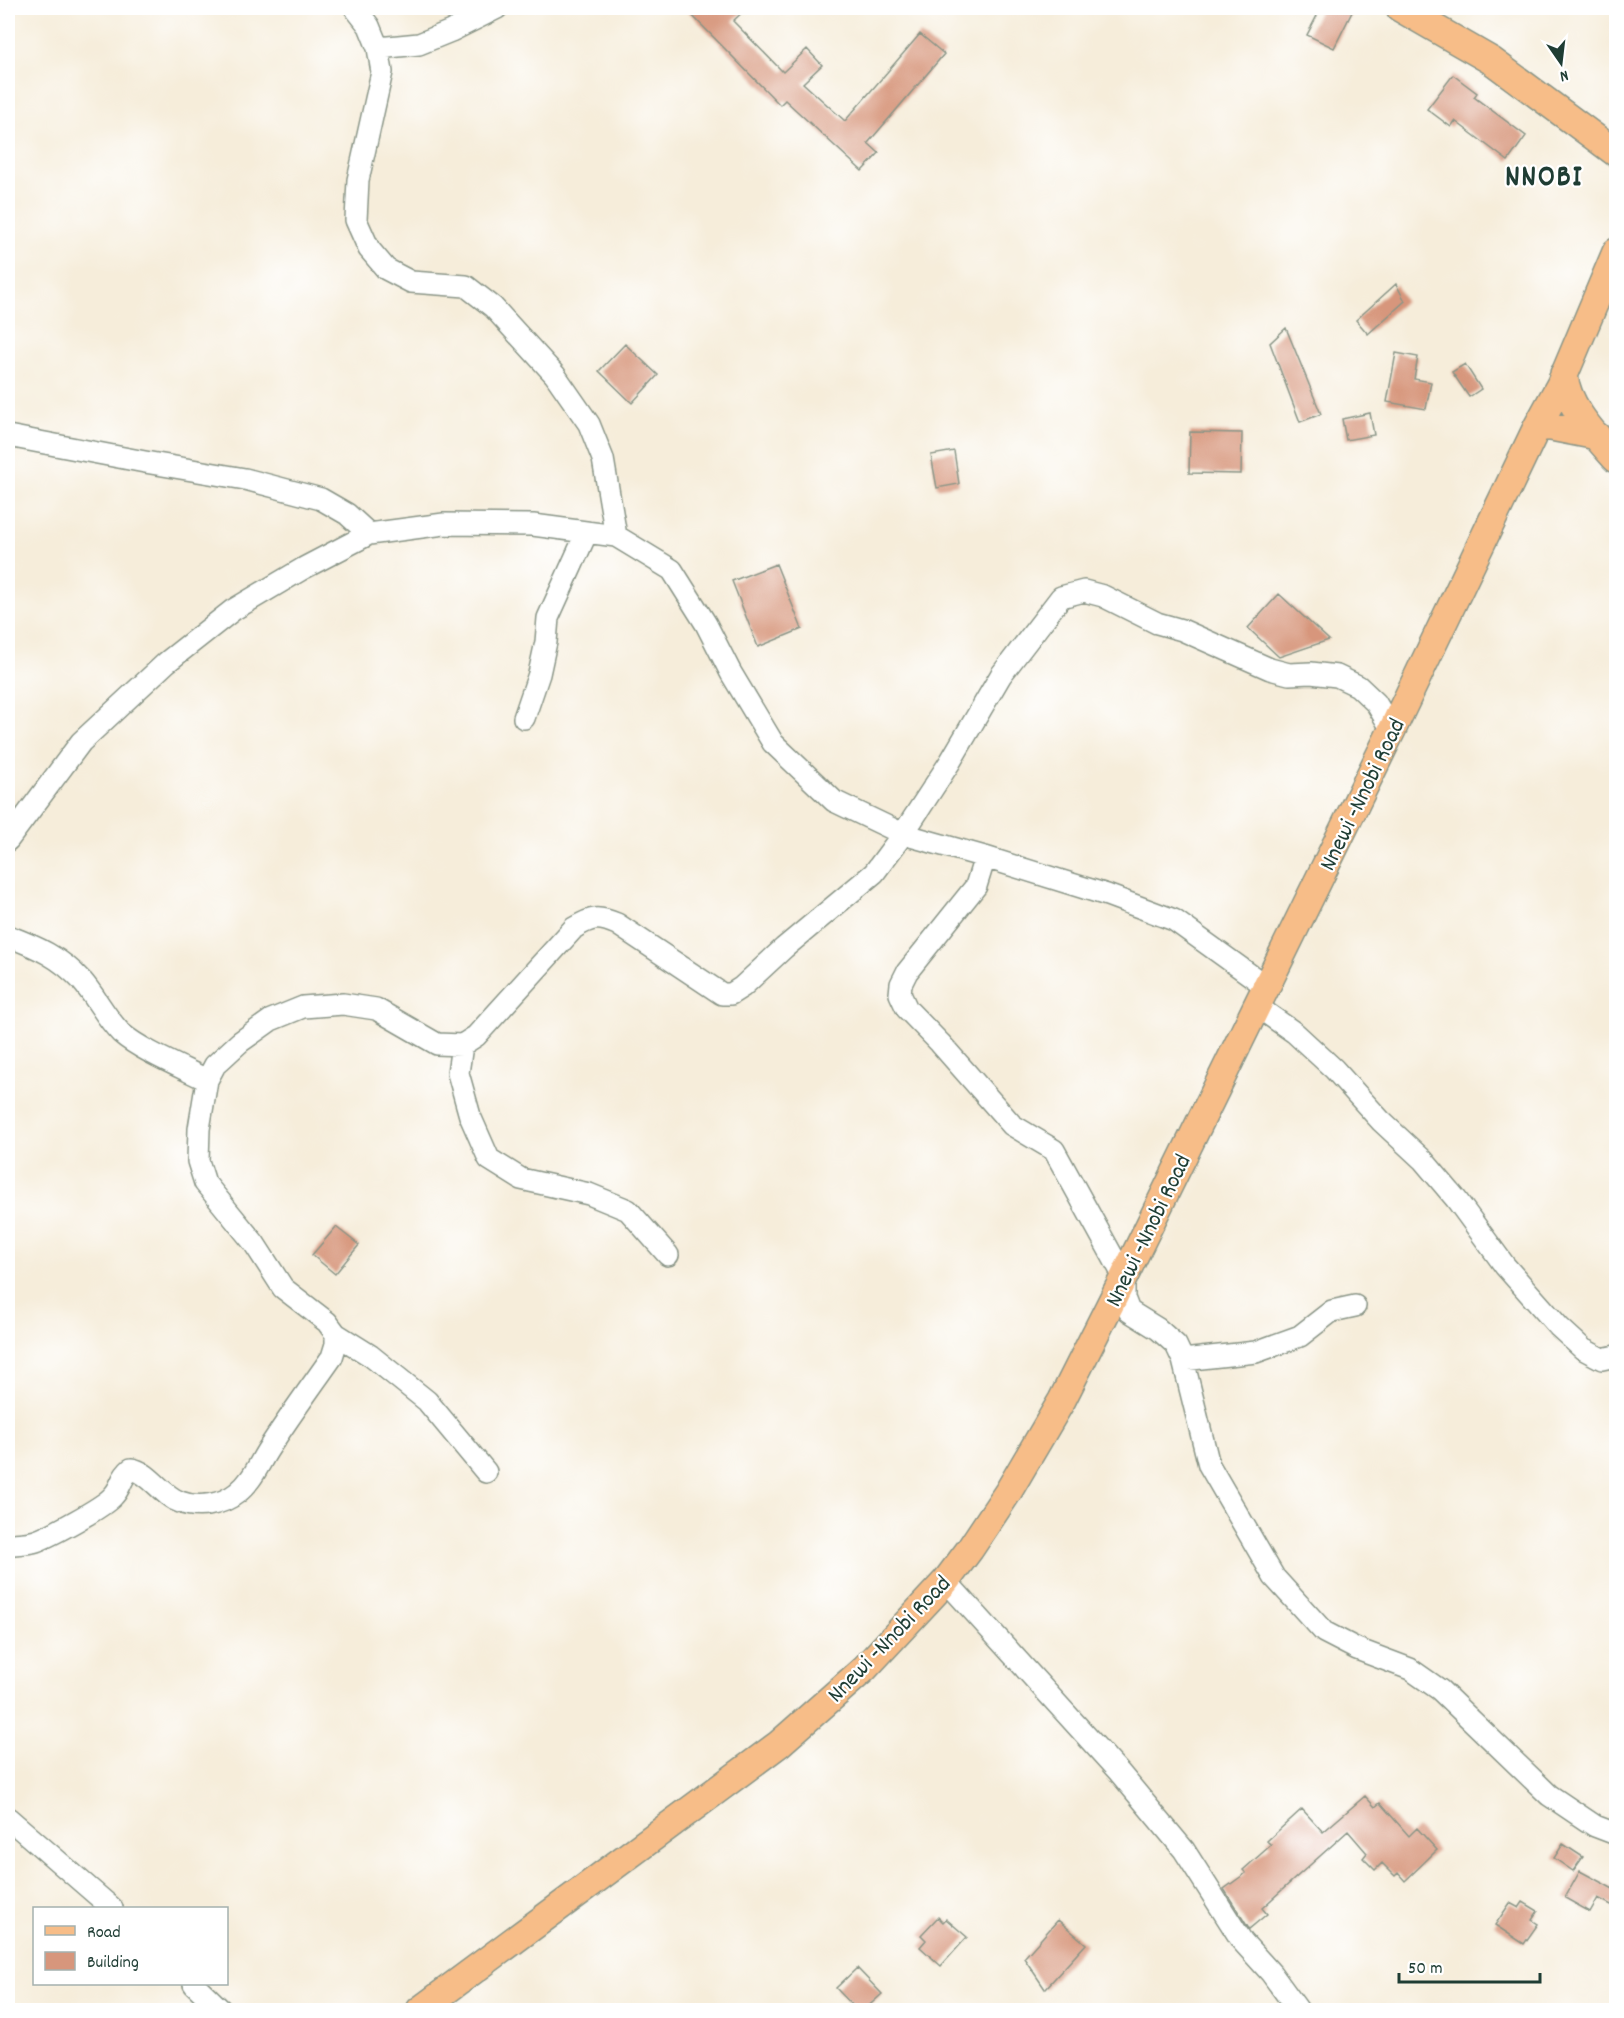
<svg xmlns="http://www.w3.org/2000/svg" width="1624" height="2018" viewBox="0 0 1624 2018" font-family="Dekko,sans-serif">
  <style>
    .building { fill: #d7967c }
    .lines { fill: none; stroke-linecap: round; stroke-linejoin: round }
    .minor-casing { stroke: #8a9587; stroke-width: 24 }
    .major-casing { stroke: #8a9587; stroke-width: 30 }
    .minor { stroke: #fff; stroke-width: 21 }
    .major { stroke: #f7bd88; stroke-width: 27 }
    .labels { text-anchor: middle; stroke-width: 4.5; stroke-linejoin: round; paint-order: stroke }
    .street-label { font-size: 24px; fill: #1f3d34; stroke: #fff }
    .district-label { font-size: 30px; font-weight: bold; letter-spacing: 1.5px; fill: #1f3d34; stroke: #fff }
  </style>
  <rect width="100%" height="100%" fill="#fff"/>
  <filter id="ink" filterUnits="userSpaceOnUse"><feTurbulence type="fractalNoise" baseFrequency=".0167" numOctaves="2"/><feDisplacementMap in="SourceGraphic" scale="12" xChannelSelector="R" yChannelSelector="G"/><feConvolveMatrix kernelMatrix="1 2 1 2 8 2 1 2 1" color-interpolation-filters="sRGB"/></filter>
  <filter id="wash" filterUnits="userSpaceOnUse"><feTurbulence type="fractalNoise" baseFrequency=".008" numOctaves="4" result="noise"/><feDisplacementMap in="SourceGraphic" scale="24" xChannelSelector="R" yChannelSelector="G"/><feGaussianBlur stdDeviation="1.35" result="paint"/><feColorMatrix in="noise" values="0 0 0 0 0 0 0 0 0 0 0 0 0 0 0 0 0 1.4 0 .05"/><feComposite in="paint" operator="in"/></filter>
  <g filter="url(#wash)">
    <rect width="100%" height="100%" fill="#f6edda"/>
    <g id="blocks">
      <!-- building -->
      <path class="building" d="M685 8H747L733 21 783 72 807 49 822 65 803 83 845 121 920 34 944 54 868 143 879 153 862 171 785 100 780 105Z
        M1321 8H1354L1334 48 1307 35Z
        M1453 75 1477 93 1474 97 1526 136 1508 161 1455 121 1451 127 1427 109Z
        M1396 284 1405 301 1368 334 1356 320Z
        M1286 328 1321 414 1300 422 1270 343Z
        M625 344 658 375 632 403 599 371Z
        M1396 353 1418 357 1414 379 1431 382 1426 409 1387 402Z
        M1465 364 1481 389 1469 397 1452 372Z
        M1370 413 1374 435 1346 440 1342 419Z
        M1190 432 1242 433 1241 474 1189 473Z
        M954 451 959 484 937 488 931 455Z
        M776 564 802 629 758 647 732 581Z
        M1279 594 1329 640 1279 657 1248 628Z
        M336 1227 359 1245 335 1274 312 1255Z
        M1365 1796 1375 1807 1380 1803 1409 1836 1417 1828 1437 1850 1405 1881 1398 1873 1395 1876 1382 1863 1375 1870 1363 1858 1367 1853 1348 1831 1262 1908 1267 1914 1249 1929 1224 1889 1246 1873 1243 1870 1271 1845 1267 1841 1302 1809 1323 1832Z
        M1563 1844 1583 1857 1573 1871 1554 1858Z
        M1580 1871 1617 1891V1908L1598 1898 1590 1912 1565 1898Z
        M1523 1902 1538 1911 1532 1920 1538 1924 1524 1944 1495 1925 1510 1903 1519 1908Z
        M938 1917 943 1922 946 1919 967 1937 941 1966 920 1947 926 1940 921 1935Z
        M1058 1920 1086 1944 1045 1989 1024 1958Z
        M857 1968 882 1994 864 2010H857L836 1988Z"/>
    </g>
  </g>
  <g filter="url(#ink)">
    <use href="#blocks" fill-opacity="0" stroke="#8a9587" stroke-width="1.5"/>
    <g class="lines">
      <defs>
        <path id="minor" d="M355 8 369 26 378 48 382 72 358 180 356 220 369 249 386 269 411 282 466 286 493 307 555 375 589 424 603 459 616 536
          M378 48 419 44 451 31 497 8
          M8 436 145 462 245 479 321 499 347 514 369 534
          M524 718 539 674 546 642 548 618 587 532
          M8 840 81 742 167 662 233 610 304 568 369 534 444 524 533 525 616 536 672 570 706 624 731 673 773 743 834 801 903 834 985 857 1107 895 1174 920 1267 987
          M985 857 976 886 907 972 901 984 900 994 907 1009 940 1043 1012 1125 1054 1150 1124 1277V1298L1129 1311 1158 1329 1176 1345 1183 1360 1209 1465 1274 1577 1324 1632 1357 1649 1410 1669 1440 1690 1549 1795 1595 1826 1616 1834
          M8 936C37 947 60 957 82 981 96 997 106 1018 121 1033 140 1050 183 1068 207 1080
          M1258 1007 1295 1033 1334 1069 1381 1121 1423 1160 1456 1199 1505 1266 1559 1327 1583 1349 1602 1359 1616 1356
          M462 1045 458 1073 470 1116 489 1159 521 1179 589 1194 628 1210 668 1255
          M1183 1360 1256 1352 1300 1336 1332 1311 1355 1306
          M486 1472 427 1401 371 1356 336 1334 327 1322 283 1288 254 1243 205 1183 198 1161 199 1129 207 1080 215 1065 240 1042 271 1020 303 1007 343 1004 376 1009 437 1044 462 1045 476 1036 574 928C592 917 598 916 617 924L722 994H731L742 987 784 948 874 873 903 834 950 762 1001 675 1061 597 1084 591 1103 596 1157 623 1182 630 1270 669 1289 674 1311 673 1337 676 1358 686 1376 703 1392 730
          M8 1545C16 1543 27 1544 36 1541 50 1536 104 1507 113 1496 122 1487 120 1478 131 1469 149 1471 162 1496 180 1502 198 1509 222 1505 237 1493 252 1482 259 1463 269 1448 289 1417 311 1387 332 1357L336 1344V1334
          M946 1581 1119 1772 1184 1850 1242 1941 1271 1973 1298 2010
          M8 1818 112 1908
          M194 1984 221 2010"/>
        <path id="major" d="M1400 8 1492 61 1616 153
          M1564 374C1566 406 1596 436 1616 459
          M1537 427H1551L1597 436
          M420 2010 779 1744 864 1669 946 1581 970 1549 1008 1492 1062 1400 1124 1277 1392 730 1537 427 1560 385 1616 252"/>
      </defs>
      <!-- minor casing -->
      <use href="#minor" class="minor-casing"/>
      <!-- major casing -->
      <use href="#major" class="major-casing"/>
      <!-- minor -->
      <use href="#minor" class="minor"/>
      <!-- major -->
      <use href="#major" class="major"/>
    </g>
  </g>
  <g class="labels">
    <!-- street labels -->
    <g class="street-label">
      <text transform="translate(1361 794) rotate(-64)" y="8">Nnewi -Nnobi Road</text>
      <text transform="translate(1147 1230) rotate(-64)" y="8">Nnewi -Nnobi Road</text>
      <text transform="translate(888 1638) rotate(-46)" y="8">Nnewi -Nnobi Road</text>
    </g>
    <!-- district labels -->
    <g class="district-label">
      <text x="1544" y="185">NNOBI</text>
    </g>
  </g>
  <!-- margin -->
  <rect width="1624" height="2018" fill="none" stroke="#fff" stroke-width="30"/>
  <!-- legend -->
  <rect x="33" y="1907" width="195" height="78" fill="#ffffff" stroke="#a5b1ae" stroke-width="1.5"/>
  <rect x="45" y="1926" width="30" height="9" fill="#f7bd88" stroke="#a5b1ae" stroke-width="1.5"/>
  <text x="87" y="1937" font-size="18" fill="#1f3d34">Road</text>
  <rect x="45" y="1952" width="30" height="18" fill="#d7967c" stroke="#a5b1ae" stroke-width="1.5"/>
  <text x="87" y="1967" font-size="18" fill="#1f3d34">Building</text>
  <!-- north arrow -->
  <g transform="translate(1561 63) rotate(166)" stroke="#ffffff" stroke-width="4.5" paint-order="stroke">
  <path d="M0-4.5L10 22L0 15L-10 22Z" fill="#1f3d34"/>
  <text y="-9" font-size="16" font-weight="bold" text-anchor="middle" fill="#1f3d34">N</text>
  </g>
  <!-- scale -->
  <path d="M1399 1973v9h141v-9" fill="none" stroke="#1f3d34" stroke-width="3"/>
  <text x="1408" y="1973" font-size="18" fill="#1f3d34" stroke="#ffffff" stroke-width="4.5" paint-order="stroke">50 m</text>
</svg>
